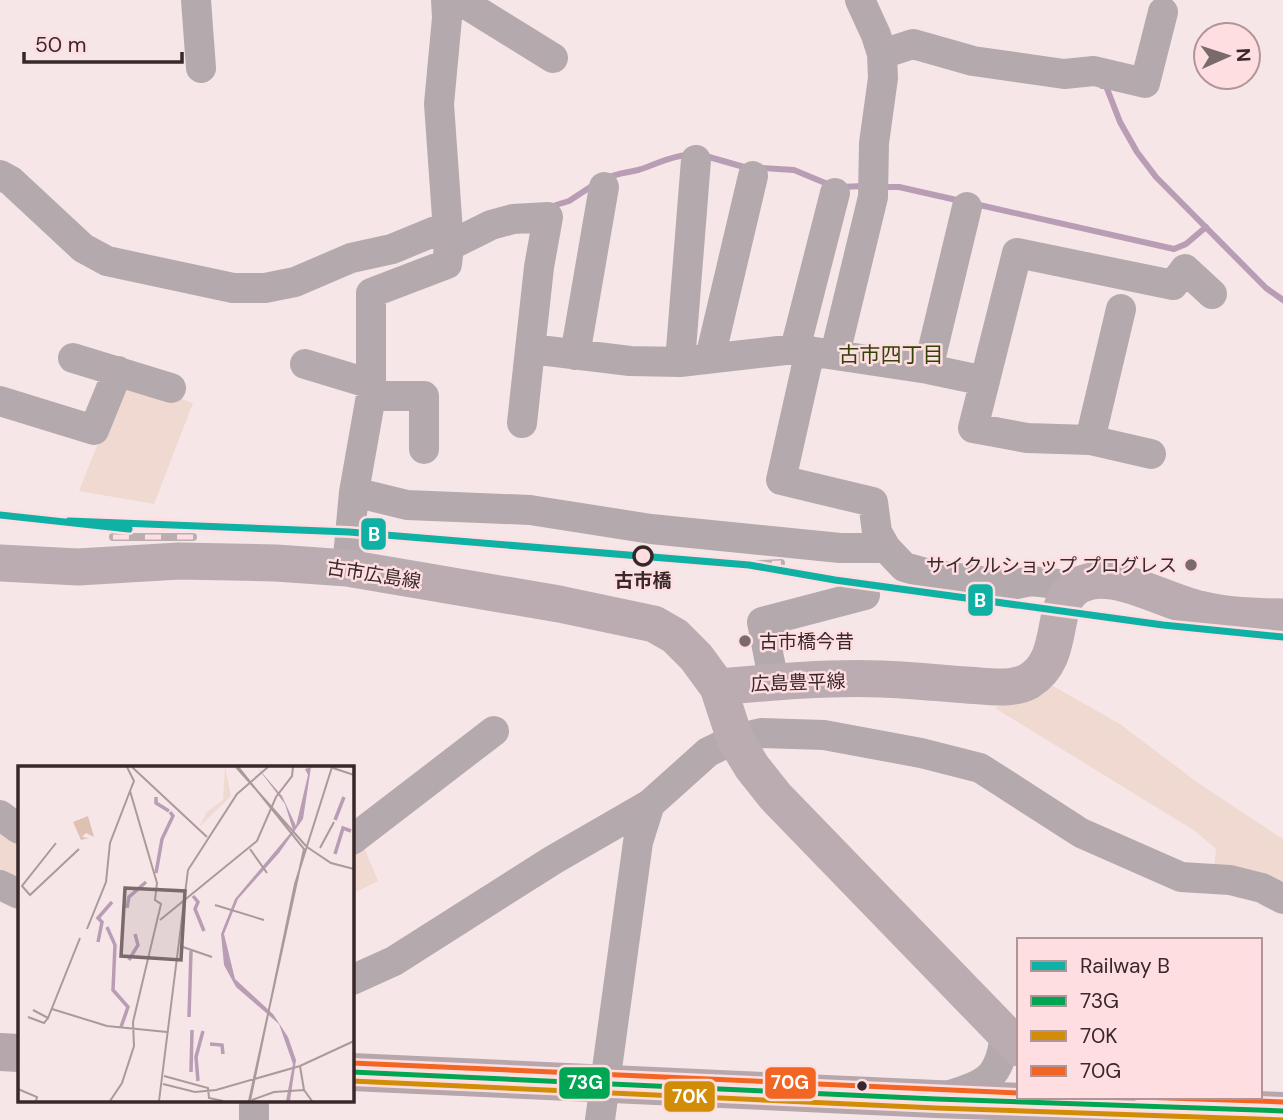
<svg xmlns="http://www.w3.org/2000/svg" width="1283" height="1120" viewBox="0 0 1283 1120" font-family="'DM Sans','Noto Sans JP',sans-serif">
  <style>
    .green { fill: #efd9d0 }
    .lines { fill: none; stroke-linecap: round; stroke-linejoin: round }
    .stream { stroke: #b99db5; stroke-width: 6 }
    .minor { stroke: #b4aaad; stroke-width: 30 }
    .major { stroke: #baacb0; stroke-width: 37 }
    .highway { stroke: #b5a7ab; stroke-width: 38 }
    .rail-casing { stroke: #baaeb0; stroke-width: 8 }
    .rail { stroke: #ffdee1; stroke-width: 5; stroke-dasharray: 16; stroke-linecap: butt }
    .bus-1-casing { stroke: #ffdee1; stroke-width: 10 }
    .bus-2-casing { stroke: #ffdee1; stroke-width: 10 }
    .bus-3-casing { stroke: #ffdee1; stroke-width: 10 }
    .bus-1 { stroke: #00a651; stroke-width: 5 }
    .bus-2 { stroke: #d18d08; stroke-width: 5 }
    .bus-3 { stroke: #f26522; stroke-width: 5 }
    .rail-1-casing { stroke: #ffdee1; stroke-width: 12 }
    .rail-1 { stroke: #0eb1a3; stroke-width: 7 }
    .stop-dot { fill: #ffdee1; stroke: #38282a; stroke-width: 3.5 }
    .poi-dot { fill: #7b6a6c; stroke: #ffdee1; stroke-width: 2.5 }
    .bus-dot { fill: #38282a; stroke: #ffdee1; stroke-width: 2.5 }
    .labels { text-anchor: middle; stroke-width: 5; stroke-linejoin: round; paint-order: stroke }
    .poi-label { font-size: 19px; fill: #38282a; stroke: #ffdee1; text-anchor: end }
    .street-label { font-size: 19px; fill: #38282a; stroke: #ffdee1 }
    .stop-label { font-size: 19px; font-weight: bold; fill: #38282a; stroke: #ffdee1 }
    .neighbourhood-label { font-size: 21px; fill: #324107; stroke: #ffdee1 }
    .inset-river { fill: none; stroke: #b99db5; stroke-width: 3.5 }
    .inset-road { fill: none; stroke: #ab9a9b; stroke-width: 2 }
    .view { fill: #7b6a6c; fill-opacity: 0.15; stroke: #7b6a6c; stroke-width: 3.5 }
    .inset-edge { fill: none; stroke: #38282a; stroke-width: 3.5 }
    .line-badge { stroke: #ffdee1; stroke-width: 2.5 }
    .badge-label { font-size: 19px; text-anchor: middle; font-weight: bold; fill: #fff }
  </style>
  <rect width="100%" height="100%" fill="#f7e6e7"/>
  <!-- green -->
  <path class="green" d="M124 378 193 403 154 504 79 491Z
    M1044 681 1120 724 1198 783 1283 839V890L1214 867 1216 849 1195 831 995 708Z
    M0 831 19 843V883L0 876Z
    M361 840 378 881 352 894V845Z"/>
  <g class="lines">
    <!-- stream -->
    <path class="stream" d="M1102 86H1106L1120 122 1137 152 1156 177 1266 288 1283 300
      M702 155 744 167 794 170 830 185
      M605 179C616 173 626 173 638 170 655 165 669 156 688 155
      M840 187 864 186
      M883 187H899L961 201
      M975 204 1174 249 1186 244 1206 227
      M556 205 569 201 595 184"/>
    <!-- minor -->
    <path class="minor" d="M196 0 201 68
      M446 0 447 18 439 104 449 246 491 225 513 219 548 217 539 267 522 423
      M448 0 469 6 553 58
      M882 54 913 44 973 61 1064 74 1094 71 1145 83 1163 12
      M0 175 11 181 83 248 107 261 233 288H265L295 282 351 258 392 249 448 226
      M531 349 630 361 680 362 795 349 928 369 985 381
      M795 349 835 193
      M810 351 781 480 873 502 877 532 886 548 904 567 929 574 1012 585 1031 581 1076 586
      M835 354 873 197 874 143 883 78 882 54 876 35 860 0
      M575 355 604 187
      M73 358 171 388
      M710 358 753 176
      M680 362 696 160
      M305 364 371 384
      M928 369 967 207
      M371 396H424V449
      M0 401 94 430 118 371
      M1090 440 1121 309
      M1151 454 1090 440 1027 438 973 428 1017 253 1173 285 1185 269 1212 294
      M354 492 407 505 530 510 651 529 840 548H886
      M347 568 354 492 371 396V293L447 264 449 246
      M774 683 762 622 865 595
      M0 815 19 829
      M352 840 494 731
      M0 885 19 894
      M352 980 394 961 553 860 650 804 708 752 735 739 761 733 824 735 921 753 980 768 1081 833 1181 877 1230 880 1262 888 1283 899
      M947 1096C987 1083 1000 1079 1005 1034
      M254 1101V1120
      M600 1120 638 842 650 804"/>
    <!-- major -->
    <path class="major" d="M0 563 78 567 179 561 276 563 347 568 559 604 654 624 675 636 696 657 718 687 735 739 752 767 775 796 1019 1048
      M718 687C772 682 828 677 882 679 910 680 938 683 967 685 986 686 1011 691 1029 681 1073 654 1041 590 1092 581 1125 576 1167 602 1199 609 1227 616 1255 617 1283 617"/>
    <!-- highway -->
    <path class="highway" d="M0 1052 19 1053
      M352 1072 936 1099 1283 1111"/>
    <defs>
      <path id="rail" d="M113 537H193
        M740 565 781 563"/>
    </defs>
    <!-- rail casing -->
    <use href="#rail" class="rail-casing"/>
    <!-- rail -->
    <use href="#rail" class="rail"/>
    <defs>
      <path id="bus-1" d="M352 1072 936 1099 1283 1111"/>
      <path id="bus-2" d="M352 1081 936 1108 1283 1120"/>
      <path id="bus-3" d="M352 1063 1019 1093
        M1139 1097 1283 1102"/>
    </defs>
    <!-- bus-1 casing -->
    <use href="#bus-1" class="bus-1-casing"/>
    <!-- bus-2 casing -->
    <use href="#bus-2" class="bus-2-casing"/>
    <!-- bus-3 casing -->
    <use href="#bus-3" class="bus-3-casing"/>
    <!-- bus-1 -->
    <use href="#bus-1" class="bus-1"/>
    <!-- bus-2 -->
    <use href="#bus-2" class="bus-2"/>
    <!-- bus-3 -->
    <use href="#bus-3" class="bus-3"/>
    <defs>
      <path id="rail-1" d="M0 515 129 529
        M69 521 349 532 749 565 835 580 1163 625 1283 637"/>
    </defs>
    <!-- rail-1 casing -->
    <use href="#rail-1" class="rail-1-casing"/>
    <!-- rail-1 -->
    <use href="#rail-1" class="rail-1"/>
  </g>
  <!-- markers -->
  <circle class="stop-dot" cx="643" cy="556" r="9"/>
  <g class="poi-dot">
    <circle cx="1191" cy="565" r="7"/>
    <circle cx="745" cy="641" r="7"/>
  </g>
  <circle class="bus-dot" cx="862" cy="1086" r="6"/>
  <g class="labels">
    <!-- poi labels -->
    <g class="poi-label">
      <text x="1177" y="572">サイクルショップ プログレス</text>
      <text x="759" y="648" text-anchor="start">古市橋今昔</text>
    </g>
    <!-- street labels -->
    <g class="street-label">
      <text transform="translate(374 574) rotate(9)" y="7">古市広島線</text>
      <text transform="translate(798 682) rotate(-2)" y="7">広島豊平線</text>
    </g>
    <!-- stop labels -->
    <g class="stop-label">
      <text x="643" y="587">古市橋</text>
    </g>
    <!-- neighbourhood labels -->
    <g class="neighbourhood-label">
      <text x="891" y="362">古市四丁目</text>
    </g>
  </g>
  <!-- overview -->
  <g transform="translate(18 766)">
    <rect width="336" height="336" fill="#f7e6e7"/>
    <path d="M207 1 213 30 181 61 189 46 205 34Z" fill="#efd9d0"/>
    <path d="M70 50 76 71 68 67 64 71 71 72 63 74 55 56Z" fill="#dfc1b3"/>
    <path d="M239 1 264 30 278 60 290 9 287 3 293 1 285 53 261 87 220 133 206 168 217 213 255 248 270 271 278 294 272 335H268L275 298 261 258 218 221 206 199 203 168 217 133 275 64 267 38Z" fill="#b99db5"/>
    <path class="inset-river" d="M138 31V37L151 45M317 54 326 31M317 88 325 62 333 65M138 107 144 73 155 50 152 46M175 130 180 136 177 143 186 165M109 142 111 131 128 116M89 161 97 179 95 224 110 241 103 261M80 176 84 156 80 152 94 136M111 194 120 179 117 168M171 251 173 185M192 278 204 279 205 288M173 306 174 264M180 315 178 291 185 265"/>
    <path class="inset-road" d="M114 1 189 71M218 1 288 80M220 1 286 83 231 335M315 2 336 9M38 77 4 120 12 129 61 83M289 81 313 97 336 103M302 82 316 56M232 83 249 107M197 139 246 154M142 154 239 75 258 31 274 10 275 1M69 163 88 116 92 77 112 25M162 180 194 191M34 243 89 260 149 266M15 244 30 252 62 172M10 251 26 257 30 252M282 300 286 324M146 310 190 322 191 332 205 335M145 318 177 326 198 324 282 300 336 275M0 323 19 331 18 335M234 334 256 326 286 324 294 335M92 335 104 317 116 280 115 256 143 138 137 134 139 117 112 25 116 15 109 1M141 335 170 104 219 28 250 1M232 335 277 118 314 1"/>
    <path class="view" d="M107 122 167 125 163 194 103 190Z"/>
    <rect width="336" height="336" class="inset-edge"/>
  </g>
  <g class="line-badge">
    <rect x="360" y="517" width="27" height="34" rx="7" fill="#0eb1a3"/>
    <rect x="967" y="583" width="27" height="34" rx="7" fill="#0eb1a3"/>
    <rect x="764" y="1066" width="53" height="34" rx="7" fill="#f26522"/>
    <rect x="558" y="1066" width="53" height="34" rx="7" fill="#00a651"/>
    <rect x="663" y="1080" width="53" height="33" rx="7" fill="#d18d08"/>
  </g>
  <g class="badge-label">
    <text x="374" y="541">B</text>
    <text x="980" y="607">B</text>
    <text x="790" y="1089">70G</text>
    <text x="585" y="1089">73G</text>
    <text x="690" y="1103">70K</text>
  </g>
  <!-- legend -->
  <rect x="1017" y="938" width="245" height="161" fill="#ffdee1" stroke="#af9598" stroke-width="2"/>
  <rect x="1031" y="961" width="35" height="10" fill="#0eb1a3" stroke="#af9598" stroke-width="2"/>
  <text x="1080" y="973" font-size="21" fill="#38282a">Railway B</text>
  <rect x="1031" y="996" width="35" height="10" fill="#00a651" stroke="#af9598" stroke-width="2"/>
  <text x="1080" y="1008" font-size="21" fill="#38282a">73G</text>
  <rect x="1031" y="1031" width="35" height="10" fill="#d18d08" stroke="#af9598" stroke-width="2"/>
  <text x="1080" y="1043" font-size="21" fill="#38282a">70K</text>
  <rect x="1031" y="1066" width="35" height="10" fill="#f26522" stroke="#af9598" stroke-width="2"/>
  <text x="1080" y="1078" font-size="21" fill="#38282a">70G</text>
  <!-- north arrow -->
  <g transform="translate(1227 56) rotate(87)"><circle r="33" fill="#ffdee1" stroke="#af9598" stroke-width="2"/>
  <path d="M0-5L12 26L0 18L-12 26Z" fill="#7b6a6c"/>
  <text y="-10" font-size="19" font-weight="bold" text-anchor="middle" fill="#38282a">N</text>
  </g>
  <!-- scale -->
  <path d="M24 52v10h158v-10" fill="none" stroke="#38282a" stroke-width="3.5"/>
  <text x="35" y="52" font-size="21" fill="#38282a" stroke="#ffdee1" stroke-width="5" paint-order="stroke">50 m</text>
</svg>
